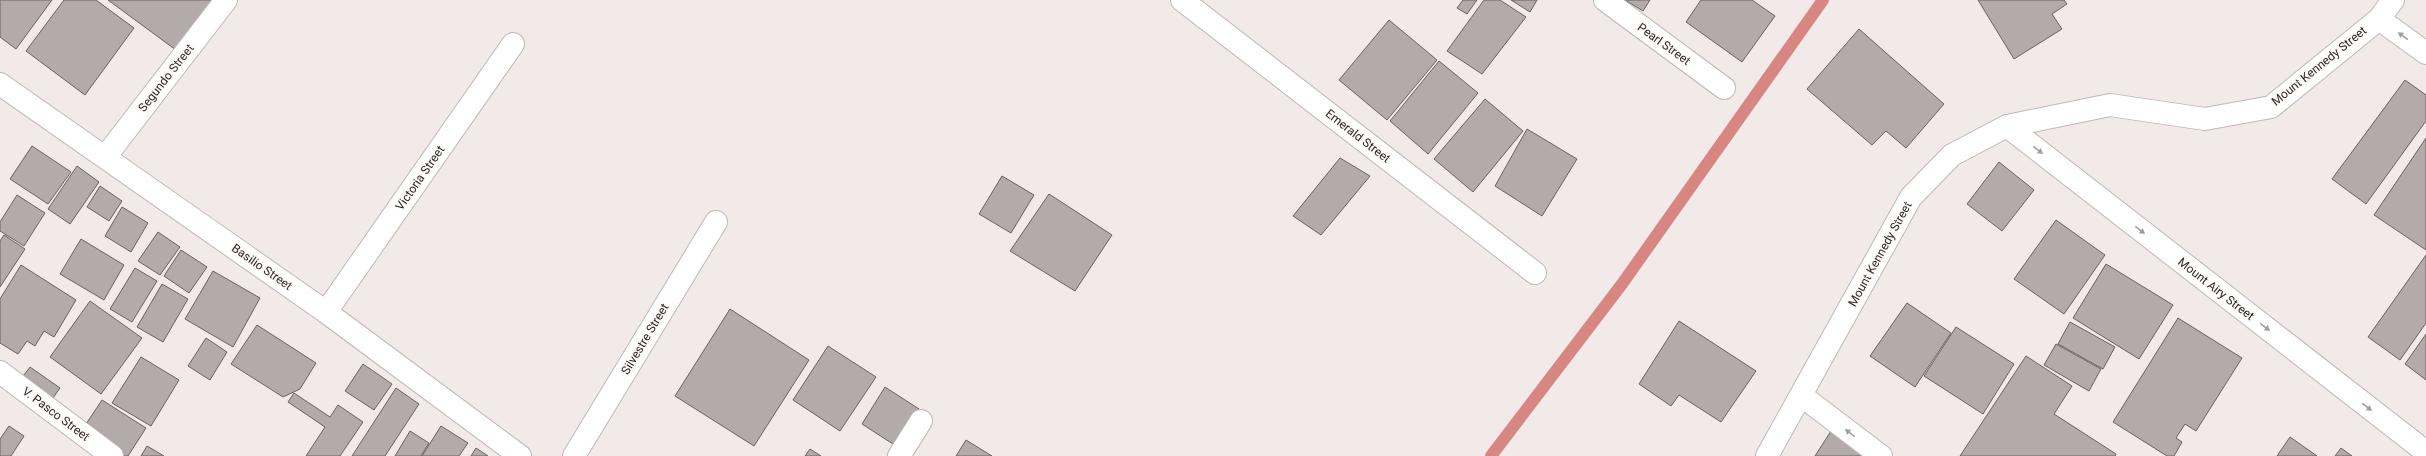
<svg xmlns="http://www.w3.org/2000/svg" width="2426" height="456" viewBox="0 0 2426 456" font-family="Roboto,sans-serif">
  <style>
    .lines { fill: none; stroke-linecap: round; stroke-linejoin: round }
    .stream { stroke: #d88681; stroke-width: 12 }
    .building { fill: #b3abab; stroke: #696261 }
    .minor-casing { stroke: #bfb7b7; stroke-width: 24 }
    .minor { stroke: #fff; stroke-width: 22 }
    .oneway { fill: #a09e9e }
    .labels { text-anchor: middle; stroke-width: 3.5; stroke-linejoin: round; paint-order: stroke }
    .street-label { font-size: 12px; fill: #2b2828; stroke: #fef8f7 }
  </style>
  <rect width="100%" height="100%" fill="#f2eae9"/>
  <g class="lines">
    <!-- stream -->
    <path class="stream" d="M1491 456 1622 284 1823 0"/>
  </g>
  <!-- building -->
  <path class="building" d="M0 0H52L16 49 0 37Z
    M64 0H96L134 28 85 95 26 51Z
    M108 0H219L180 53Z
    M1463 0H1477L1467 14 1457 8Z
    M1484 0H1500L1526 17 1482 74 1447 51Z
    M1511 0H1537L1530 12Z
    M1625 0H1650L1643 11Z
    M1701 0H1752L1775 16 1742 62 1686 22Z
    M1978 0H2064L2067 4 2052 14 2062 29 2014 59Z
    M1389 20 1437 60 1387 120 1339 80Z
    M1859 29 1944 104 1906 148 1886 131 1872 145 1807 89Z
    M1439 61 1478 93 1428 154 1390 121Z
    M2405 80 2426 95V121L2366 204 2332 179Z
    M1485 99 1523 131 1473 192 1434 159Z
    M1527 129 1577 159 1542 216 1495 186Z
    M2426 138V250L2374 215Z
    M32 146 71 172 48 204 10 179Z
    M1340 158 1370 176 1321 235 1293 216Z
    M1999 162 2034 190 2002 231 1967 204Z
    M77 166 99 182 70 224 48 209Z
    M1002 176 1034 195 1011 233 979 214Z
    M100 186 122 201 109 221 87 207Z
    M1049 194 1112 235 1075 291 1010 251Z
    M17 195 45 213 24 246 0 231V222Z
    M122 207 148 223 131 252 105 236Z
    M2056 220 2105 255 2064 314 2014 279Z
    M158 232 180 247 160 275 138 261Z
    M4 235 25 249 0 287V241Z
    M81 239 124 265 104 300 60 274Z
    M181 250 207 267 189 293 164 276Z
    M2426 255V323L2400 360 2368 337Z
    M2106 264 2173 305 2139 359 2073 318Z
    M21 265 76 300 54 337 44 331 35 346 27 341 18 354 0 343V299Z
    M135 268 157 281 132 322 110 309Z
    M213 271 260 298 233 347 185 319Z
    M162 284 188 299 163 342 137 327Z
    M90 301 142 338 101 394 50 357Z
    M1907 303 1951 333 1915 387 1870 356Z
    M730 309 809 360 754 446 675 396Z
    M2178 318 2242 358 2196 431 2185 424 2176 438 2182 442 2174 456H2167L2113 422Z
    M1679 321 1756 371 1721 422 1679 395 1671 406 1639 384Z
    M2070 322 2115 347 2103 369 2058 344Z
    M257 325 316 363 300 389 283 397 231 364Z
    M1956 327 2014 364 1983 414 1924 376Z
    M2426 334V380L2405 364Z
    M206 338 227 352 210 380 188 366Z
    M2056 344 2101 369 2089 391 2044 365Z
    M828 346 876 377 840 431 793 400Z
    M2026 356 2072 386 2054 414 2116 454 2115 456H1960Z
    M141 357 179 380 151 426 112 403Z
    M363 364 392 384 374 410 345 391Z
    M30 367 60 388 48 405 17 384Z
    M885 387 919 409 896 446 862 424Z
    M396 388 419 404 385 456H352Z
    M294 393 330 417 338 405 363 422 340 456H306L325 427 288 402Z
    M102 400 146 428 128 456H121L82 430Z
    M9 426 24 436 11 456H0V439Z
    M441 426 468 443 459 456H422Z
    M1833 428 1866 456H1815Z
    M410 431 429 443 421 456H395Z
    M2290 437 2317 456H2277Z
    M966 440 992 456H956Z
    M147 446 164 456H141Z
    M476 448 488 456H471Z
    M2341 448 2352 456H2335Z
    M810 449 821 456H805Z"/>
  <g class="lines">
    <defs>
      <path id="minor" d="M1182 0 1535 273
        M1605 0 1724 88
        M2379 19 2426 53
        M0 84 326 312 520 456
        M2007 126 2426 452
        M106 156 226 0
        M326 312 513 44
        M0 372 112 456
        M1802 396 1881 456
        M574 456 716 222
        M899 456 921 421
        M1767 456 1911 197 1952 155 2007 126 2110 105 2205 119 2271 107 2379 19 2393 0"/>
    </defs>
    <!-- minor casing -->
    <use href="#minor" class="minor-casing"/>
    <!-- minor -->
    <use href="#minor" class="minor"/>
  </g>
  <!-- one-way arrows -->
  <defs><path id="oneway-solid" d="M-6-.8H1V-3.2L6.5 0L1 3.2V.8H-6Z"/></defs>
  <g class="oneway">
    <use href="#oneway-solid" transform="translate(2403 36) rotate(-144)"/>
    <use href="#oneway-solid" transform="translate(2038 150) rotate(38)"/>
    <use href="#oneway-solid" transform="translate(2140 230) rotate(38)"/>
    <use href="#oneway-solid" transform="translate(2265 327) rotate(38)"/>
    <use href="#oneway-solid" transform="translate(2367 407) rotate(38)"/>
    <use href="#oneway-solid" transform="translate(1850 433) rotate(-143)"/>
  </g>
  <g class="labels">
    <!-- street labels -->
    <g class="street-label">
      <text transform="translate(1664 44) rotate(36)" y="4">Pearl Street</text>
      <text transform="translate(2319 66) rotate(-39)" y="4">Mount Kennedy Street</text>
      <text transform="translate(166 78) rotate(-52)" y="4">Segundo Street</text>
      <text transform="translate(1358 136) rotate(38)" y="4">Emerald Street</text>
      <text transform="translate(420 178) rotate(-55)" y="4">Victoria Street</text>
      <text transform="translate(1880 254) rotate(-61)" y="4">Mount Kennedy Street</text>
      <text transform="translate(262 267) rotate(35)" y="4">Basilio Street</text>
      <text transform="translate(2216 289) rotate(38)" y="4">Mount Airy Street</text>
      <text transform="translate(645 339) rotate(-59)" y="4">Silvestre Street</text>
      <text transform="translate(56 414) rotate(37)" y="4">V. Pasco Street</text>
    </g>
  </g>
</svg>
